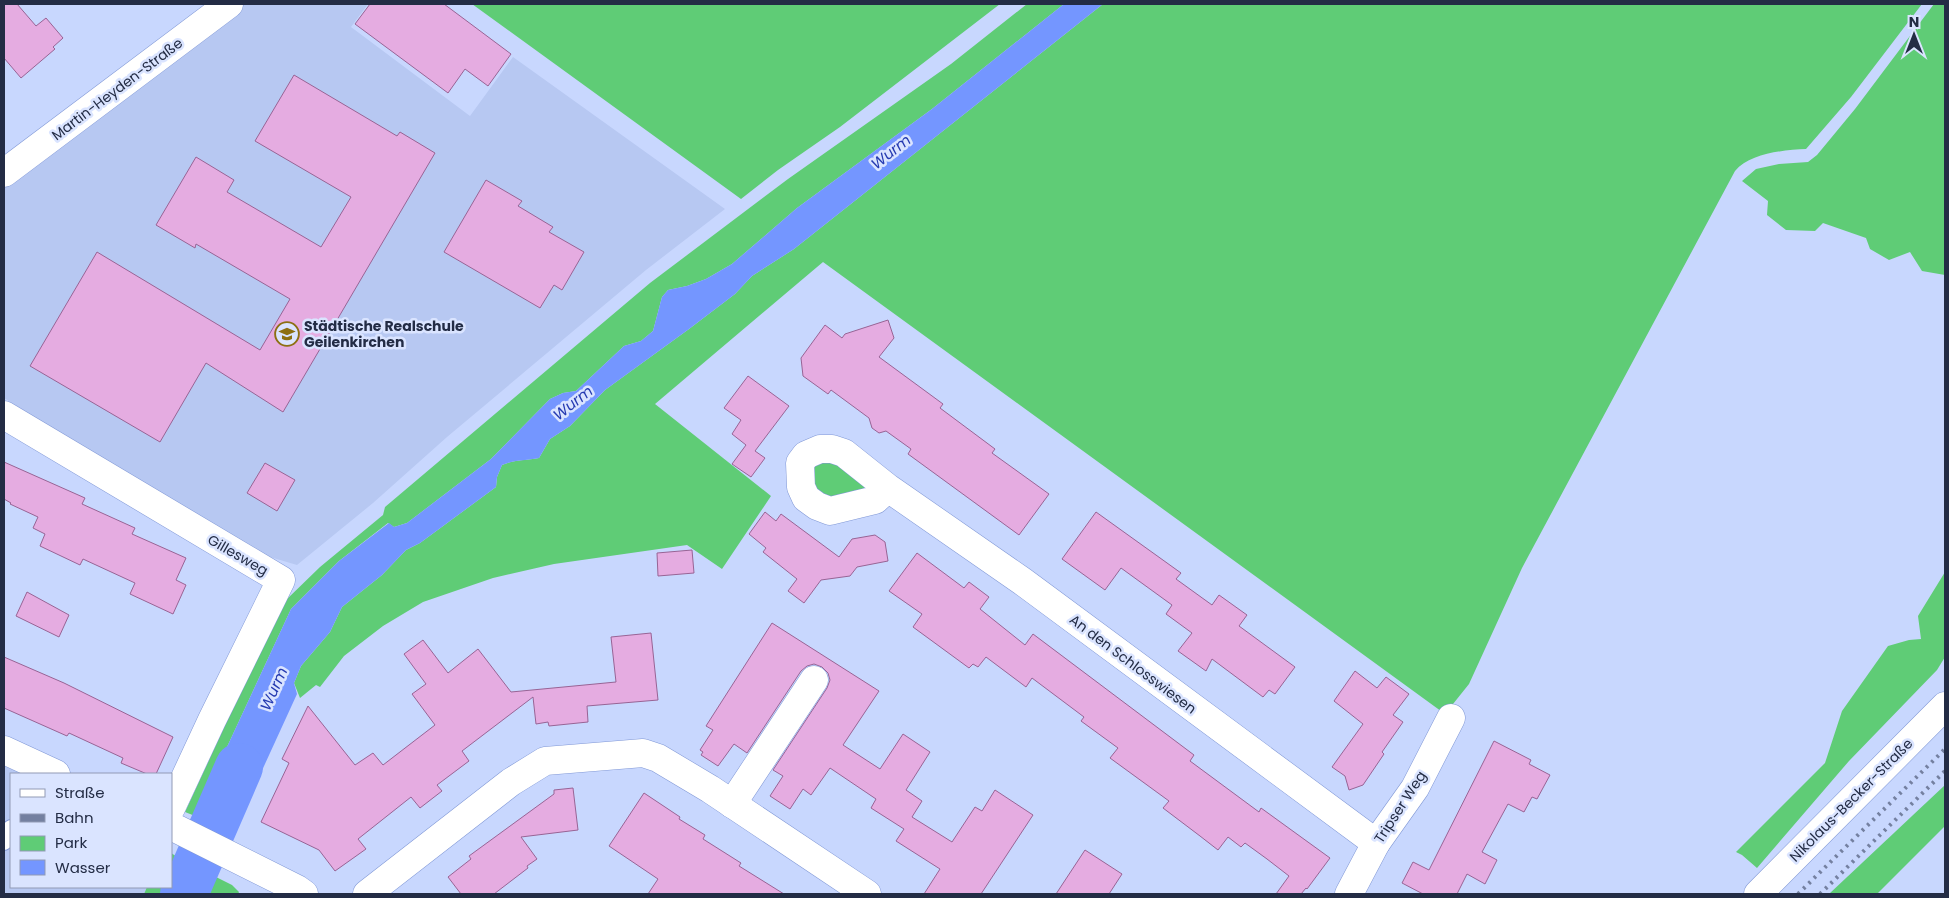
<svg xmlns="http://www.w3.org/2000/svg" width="1949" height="898" font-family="Poppins,sans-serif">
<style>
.built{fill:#b7c8f2}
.green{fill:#5fcc76}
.water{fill:#7496ff}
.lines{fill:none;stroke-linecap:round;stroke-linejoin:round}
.river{stroke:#7496ff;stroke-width:48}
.building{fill:#e5ace1;stroke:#986495}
.service-casing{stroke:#8198d6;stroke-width:18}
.minor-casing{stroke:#8198d6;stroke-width:29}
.secondary-casing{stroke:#8198d6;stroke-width:29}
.service{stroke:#fff;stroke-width:16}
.minor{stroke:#fff;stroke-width:28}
.secondary{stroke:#fff;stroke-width:28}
.rail{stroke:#7480a0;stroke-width:4;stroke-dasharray:2.5 5;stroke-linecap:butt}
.labels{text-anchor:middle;stroke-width:5;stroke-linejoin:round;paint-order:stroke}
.street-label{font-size:14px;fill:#232c45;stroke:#dae4ff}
.poi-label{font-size:14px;font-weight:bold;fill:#232c45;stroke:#dae4ff;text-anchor:start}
.water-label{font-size:15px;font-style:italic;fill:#253ab1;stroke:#dae4ff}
</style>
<rect width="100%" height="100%" fill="#c8d7fe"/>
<g class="built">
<path d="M245 4H368L351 27 470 116 513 57 725 209 646 270 447 437 373 503 297 565 253 552 4 398V188Z"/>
<path d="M4 763 26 774H11V887H147L144 894H4Z"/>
</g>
<g class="green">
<path d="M472 4H1000L840 127 778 170 741 199Z"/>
<path d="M1027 4H1064L932 109 797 208 732 264 706 279 687 286 668 290 662 297 653 331 641 341 624 346 576 391 563 393 550 399 491 459 407 523 394 527 388 523 339 561 291 609 195 816 185 812 267 634 285 601 320 567 383 515 385 507 650 283 788 179 951 64Z"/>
<path d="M1103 4H1922L1851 97 1806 149C1784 150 1750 153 1735 171L1522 568 1469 684 1445 714 823 262 655 404 771 496 722 569 687 545 554 564 493 578 423 602 383 626 344 656 320 687 316 685 300 698 294 683 301 666 330 632 342 607 382 575 406 550 420 543 496 487 497 477 502 465C516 459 525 461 539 458L550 439 570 426 605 390 689 329 735 294 752 276 794 249Z"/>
<path d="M1934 4H1945V275L1922 271 1910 252 1889 260 1870 249 1866 238 1823 223 1815 231 1786 230 1767 215 1768 201 1742 181 1756 169 1779 164 1808 162 1817 155 1855 109Z"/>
<path d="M832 461 841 466 865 487 862 490C841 495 832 503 815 487L812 469 818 464Z"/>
<path d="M1945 572V657L1937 670 1849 761 1757 868 1742 855 1736 852 1825 763 1842 711 1888 646 1909 640 1921 639 1918 616Z"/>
<path d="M1945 785V826L1877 894H1829Z"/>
<path d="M171 853 179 858 171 878Z"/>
<path d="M212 875 232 885 239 892 238 894H205Z"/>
<path d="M147 887H168L165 894H144Z"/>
</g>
<g class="water">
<path d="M1064 4H1103L794 249 752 276 735 294 689 329 605 390 570 426 550 439 539 458C525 461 517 459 502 465L497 477 496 487 420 543 406 550 382 575 342 607 330 632 301 666 294 683 297 694 232 836 195 816 291 609 339 561 389 523 394 527 407 523 491 459 550 399 563 393 576 391 624 346 641 341 653 331 662 297 668 290 687 286 706 279 732 264 797 208 932 109Z"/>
<path d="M179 858 212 875 205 894H165L168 887H171V878Z"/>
</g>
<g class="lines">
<path class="river" d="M184 894 239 767"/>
</g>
<g class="building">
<path d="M4 4H17L36 26 46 18 63 38 53 47 55 49 21 78 4 58Z"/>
<path d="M370 4H444L511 54 488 86 465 69 448 93 355 24Z"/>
<path d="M294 75 397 136 400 132 435 153 283 412 206 363 160 442 30 366 97 252 260 350 290 299 196 244 195 248 156 225 196 157 234 180 227 192 321 247 351 197 255 141Z"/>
<path d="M486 180 522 201 518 206 553 227 549 232 584 252 562 290 554 285 540 308 444 252Z"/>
<path d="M888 320 894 338 879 357 943 404 940 408 995 449 992 453 1049 494 1019 535 908 454 911 449 886 431 879 433 872 428 869 418 831 390 828 394 803 376 801 358 825 325 842 338 845 334Z"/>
<path d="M748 376 789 406 755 451 765 458 751 477 732 464 746 445 732 434 741 420 724 408Z"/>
<path d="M4 462 85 498 82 504 135 528 132 534 186 558 176 580 186 585 173 614 130 594 135 583 83 559 80 565 40 546 45 534 33 528 38 517 10 504 11 503 4 499Z"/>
<path d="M265 463 295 480 277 511 247 493Z"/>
<path d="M765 512 776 521 781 514 839 557 852 539 875 535 885 542 888 561 857 567 850 576 821 580 804 603 788 591 797 579 763 552 766 548 749 534Z"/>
<path d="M1096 512 1181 573 1176 579 1212 605 1219 595 1247 615 1239 626 1295 667 1275 694 1269 690 1263 697 1212 659 1206 671 1178 651 1192 633 1166 614 1172 605 1121 568 1105 590 1062 559Z"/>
<path d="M692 550 694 573 658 576 657 553Z"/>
<path d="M917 553 964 588 969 582 989 597 980 609 1025 645 1033 634 1194 755 1190 761 1259 812 1261 808 1330 858 1307 889 1306 888 1301 894H1276L1289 876 1267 859 1245 843 1241 847 1228 837 1218 850 1200 836 1163 808 1169 801 1110 758 1118 748 1081 721 1084 717 1032 678 1026 687 986 657 978 667 973 664 969 668 913 627 922 614 889 591Z"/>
<path d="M27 592 69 615 59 637 16 616Z"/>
<path d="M772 623 879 691 843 745 880 769 903 734 930 752 906 790 922 801 912 817 952 842 975 807 982 811 995 790 1033 815 981 894H924L940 869 896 841 904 829 871 808 876 799 830 768 811 795 803 789 790 809 770 796 783 776 773 770 827 688 830 680 828 673 822 667 814 664 807 666 801 671 747 753 734 744 718 766 701 755 703 752 700 750 713 730 706 726Z"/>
<path d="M651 633 658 700 587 706 588 722 549 726 548 722 536 724 533 697 462 751 469 761 437 785 442 791 420 808 411 797 358 839 366 849 335 871 319 850 261 822 289 763 282 759 308 706 355 765 373 753 383 765 435 725 412 694 426 684 404 654 423 640 448 673 478 649 511 692 616 682 611 637Z"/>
<path d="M4 657 64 683 173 737 156 774H147L121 763 123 758 69 733 67 736 4 708Z"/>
<path d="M1355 671 1377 688 1386 677 1409 694 1393 715 1403 722 1382 752 1384 754 1363 785 1349 790 1345 776 1332 767 1363 724 1334 701Z"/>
<path d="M1494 741 1531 760 1529 764 1550 775 1537 799 1532 797 1524 812 1508 804 1482 852 1497 860 1485 884 1467 874 1457 894H1423L1402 883 1413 862 1429 870Z"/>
<path d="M573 788 578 830 521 837 537 859 527 866 528 868 494 894H461L448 877 471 859 469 856 554 794V790Z"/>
<path d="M644 793 680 817 679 819 705 835 703 839 741 863 739 866 784 894H648L658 879 609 846Z"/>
<path d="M1085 850 1122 874 1109 894H1056Z"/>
</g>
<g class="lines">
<g class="service-casing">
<path id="service" d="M4 842 11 828"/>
</g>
<g class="minor-casing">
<g id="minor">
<path d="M4 173 229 4"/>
<path d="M4 415 281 580 212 720 171 808"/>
<path d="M888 488 875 500 830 511 817 506 806 498 801 487 800 463 806 455 820 449H832L844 453 888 488 1022 581 1376 843"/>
<path d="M4 750 56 774"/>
<path d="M732 804 814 680"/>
<path d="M171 826 297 889 304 894"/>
<path d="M367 894 511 782 545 761 643 753 658 758 710 789 867 894"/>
<path d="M1349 894 1376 843 1415 788 1451 718"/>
</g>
</g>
<g class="secondary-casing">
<path id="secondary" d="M1758 894 1945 706"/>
</g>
<use href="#service" class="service"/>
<use href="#minor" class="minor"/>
<use href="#secondary" class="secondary"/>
<g class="rail">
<path d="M1798 894 1945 749"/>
<path d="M1820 894 1945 771"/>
</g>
</g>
<defs>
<g id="school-ring" transform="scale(1.25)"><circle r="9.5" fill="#dae4ff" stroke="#8d6f12" stroke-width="1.5"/><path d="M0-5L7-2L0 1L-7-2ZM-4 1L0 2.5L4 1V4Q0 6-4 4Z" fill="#8d6f12"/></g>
</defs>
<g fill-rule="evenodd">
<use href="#school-ring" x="287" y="334"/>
</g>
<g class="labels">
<g class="street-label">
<text transform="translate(117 89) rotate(-37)" y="5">Martin-Heyden-Straße</text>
<text transform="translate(238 555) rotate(30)" y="5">Gillesweg</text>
<text transform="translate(1133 664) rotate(37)" y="5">An den Schlosswiesen</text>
<text transform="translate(1851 800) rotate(-45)" y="5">Nikolaus-Becker-Straße</text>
<text transform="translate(1400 807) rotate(-57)" y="5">Tripser Weg</text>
</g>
<g class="poi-label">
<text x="304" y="331">Städtische Realschule<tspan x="304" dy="16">Geilenkirchen</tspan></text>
</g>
<g class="water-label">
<text transform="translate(891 152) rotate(-38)" y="5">Wurm</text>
<text transform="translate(573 403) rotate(-38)" y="5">Wurm</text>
<text transform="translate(274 689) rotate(-66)" y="5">Wurm</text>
</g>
</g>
<rect width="1949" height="898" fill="none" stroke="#232c45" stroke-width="10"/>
<rect x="10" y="773" width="162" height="115" fill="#dae4ff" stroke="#919ab5"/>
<rect x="20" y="789" width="25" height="8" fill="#ffffff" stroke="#919ab5"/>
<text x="55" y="798" font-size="15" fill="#232c45">Straße</text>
<rect x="20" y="814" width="25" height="8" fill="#7480a0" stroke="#919ab5"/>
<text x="55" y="823" font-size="15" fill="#232c45">Bahn</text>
<rect x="20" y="836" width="25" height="15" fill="#5fcc76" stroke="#919ab5"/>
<text x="55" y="848" font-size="15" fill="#232c45">Park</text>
<rect x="20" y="860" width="25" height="15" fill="#7496ff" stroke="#919ab5"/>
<text x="55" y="873" font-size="15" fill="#232c45">Wasser</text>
<g transform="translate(1914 35)" stroke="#dae4ff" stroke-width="4" paint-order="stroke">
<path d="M0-4L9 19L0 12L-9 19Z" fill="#232c45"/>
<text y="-8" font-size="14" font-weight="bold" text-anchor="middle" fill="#232c45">N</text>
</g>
</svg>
